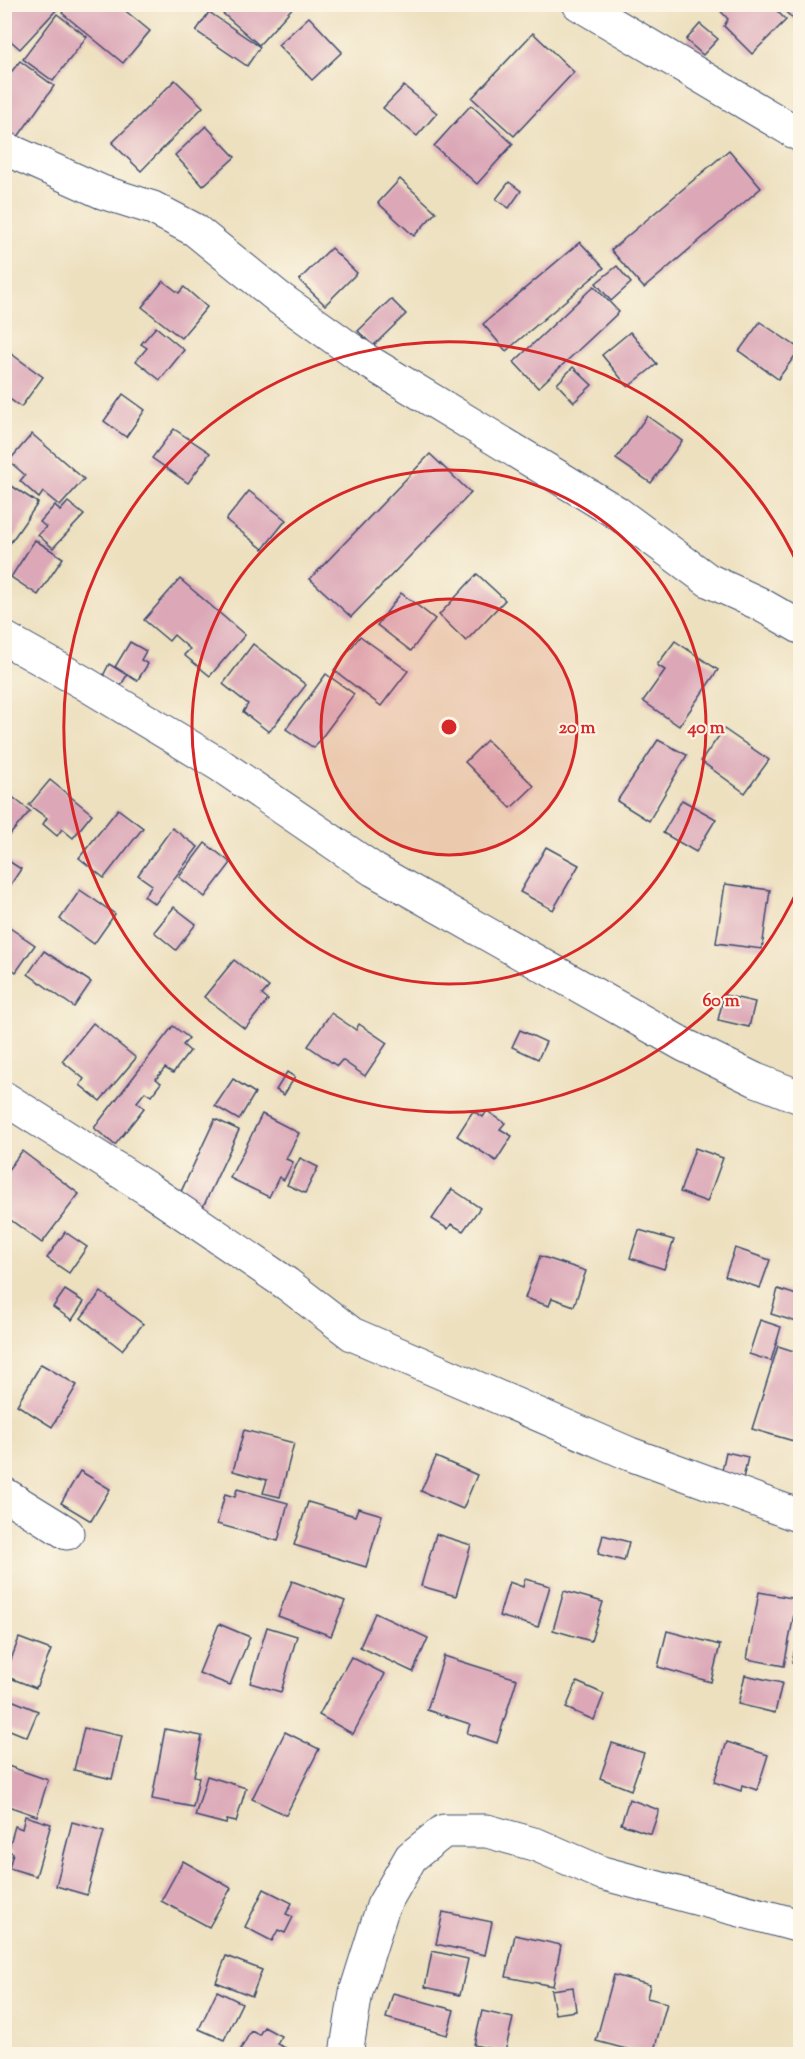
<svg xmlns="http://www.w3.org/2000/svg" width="805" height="2059" font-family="'Sorts Mill Goudy',serif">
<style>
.building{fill:#dca8b8}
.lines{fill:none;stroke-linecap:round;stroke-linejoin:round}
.minor-casing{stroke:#3a4a6d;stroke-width:35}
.minor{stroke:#fff;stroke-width:33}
.ring{fill:none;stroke:#d62828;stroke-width:3}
.centre{fill:#d62828;stroke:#fcf5e5;stroke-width:3}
.ring-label{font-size:18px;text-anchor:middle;font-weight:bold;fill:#d62828;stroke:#fcf5e5;stroke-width:4.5;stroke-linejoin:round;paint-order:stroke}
</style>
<rect width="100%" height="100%" fill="#fcf5e5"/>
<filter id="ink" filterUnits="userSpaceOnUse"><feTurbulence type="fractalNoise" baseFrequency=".0167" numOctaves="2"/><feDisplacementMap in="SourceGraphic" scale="12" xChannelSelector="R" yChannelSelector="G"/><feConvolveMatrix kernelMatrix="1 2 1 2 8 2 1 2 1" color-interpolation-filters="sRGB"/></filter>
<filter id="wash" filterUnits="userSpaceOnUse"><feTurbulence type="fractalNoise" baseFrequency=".008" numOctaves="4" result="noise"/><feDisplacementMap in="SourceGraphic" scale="24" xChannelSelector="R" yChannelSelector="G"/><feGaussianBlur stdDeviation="1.35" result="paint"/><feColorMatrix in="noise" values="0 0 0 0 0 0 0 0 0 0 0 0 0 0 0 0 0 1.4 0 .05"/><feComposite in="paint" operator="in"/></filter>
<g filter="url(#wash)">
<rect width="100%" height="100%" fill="#ede0bf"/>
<g id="blocks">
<g class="building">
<path d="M4 4H59L60 6 20 49 4 35Z"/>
<path d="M69 4H117L150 31 123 63 62 13Z"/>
<path d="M212 4H296L259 45Z"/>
<path d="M714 4H770L786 20 752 54 724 26 728 19Z"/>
<path d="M777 4H800V25Z"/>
<path d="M209 12 260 47 247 66 196 31Z"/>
<path d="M57 14 87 37 53 81 23 59Z"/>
<path d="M309 17 342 52 312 80 278 45Z"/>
<path d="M700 24 718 39 703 55 686 40Z"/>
<path d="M533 33 574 72 514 136 472 98Z"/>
<path d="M20 61 54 86 15 141 4 133V81Z"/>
<path d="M175 80 203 107 141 171 112 143Z"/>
<path d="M404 86 437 113 417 136 383 108Z"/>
<path d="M471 105 513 144 477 184 434 146Z"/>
<path d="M206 126 235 157 203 186 175 155Z"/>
<path d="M729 150 761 188 644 288 611 250Z"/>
<path d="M400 179 436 212 414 236 378 203Z"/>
<path d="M509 182 521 191 509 208 496 199Z"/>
<path d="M580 242 604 268 506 351 483 324Z"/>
<path d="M331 248 357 273 325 305 299 280Z"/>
<path d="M617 266 631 283 611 301 596 283Z"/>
<path d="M163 281 179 293 184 287 207 307 181 338 142 307Z"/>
<path d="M594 286 619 312 538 388 514 362Z"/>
<path d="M391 299 406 314 373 346 358 331Z"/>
<path d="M760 322 800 349 778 379 739 351Z"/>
<path d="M156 327 184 350 160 380 136 361 147 348 141 344Z"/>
<path d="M630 332 657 364 628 387 602 355Z"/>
<path d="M6 350 43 377 21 407 4 395V352Z"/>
<path d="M573 367 592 385 574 402 557 384Z"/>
<path d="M123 394 145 410 126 437 104 421Z"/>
<path d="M647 416 682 441 651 483 616 459Z"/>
<path d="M174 429 210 453 188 483 152 458Z"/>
<path d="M32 434 84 479 60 506 43 492 39 498 20 481 25 475 9 461Z"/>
<path d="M430 454 471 493 351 617 310 579Z"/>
<path d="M4 481 38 503 4 552Z"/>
<path d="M249 491 286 520 263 549 226 520Z"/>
<path d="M68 502 84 515 53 548 38 535 46 527 40 522 55 505 60 511Z"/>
<path d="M35 540 63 558 38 595 11 577Z"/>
<path d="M477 574 505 600 466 641 439 615Z"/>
<path d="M180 579 245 635 210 676 184 655 190 649 174 635 169 641 144 620Z"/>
<path d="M401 593 435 619 411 651 377 625Z"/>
<path d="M360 636 408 671 381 706 334 670Z"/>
<path d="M675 641 718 670 679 726 643 701 665 670 657 665Z"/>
<path d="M130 642 146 651 141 660 148 664 137 681 115 667Z"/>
<path d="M253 644 306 685 269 732 243 712 248 704 223 684Z"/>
<path d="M109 664 127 675 120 687 103 676Z"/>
<path d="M326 674 354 694 314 748 286 729Z"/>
<path d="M724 729 769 760 745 793 701 761Z"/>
<path d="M487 740 534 786 511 808 465 762Z"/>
<path d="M658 740 687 755 649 821 617 801Z"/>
<path d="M50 780 92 814 73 838 62 829 57 836 43 824 47 818 29 805Z"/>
<path d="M10 795 30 811 8 837 4 834V801Z"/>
<path d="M682 800 716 819 696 852 663 833Z"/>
<path d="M118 809 143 828 104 878 79 858Z"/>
<path d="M172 828 198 847 155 904 144 896 152 885 138 875Z"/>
<path d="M205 843 231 863 205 897 179 877Z"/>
<path d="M546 847 579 865 553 910 520 892Z"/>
<path d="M4 858 21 869 4 895Z"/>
<path d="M725 884 770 890 762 949 716 943Z"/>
<path d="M80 890 115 914 94 944 60 919Z"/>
<path d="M174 907 196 924 176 950 154 932Z"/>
<path d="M4 924 35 945 16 972 4 963Z"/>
<path d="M44 951 91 982 74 1007 28 974Z"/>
<path d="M234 960 269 987 262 995 268 1000 245 1029 204 997Z"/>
<path d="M724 995 755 1002 749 1027 718 1020Z"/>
<path d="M331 1013 356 1030 359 1024 387 1043 365 1076 342 1060 337 1066 308 1046Z"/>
<path d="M93 1023 136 1058 100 1101 80 1085 84 1079 62 1061Z"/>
<path d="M173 1026 189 1038 183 1045 190 1051 173 1073 165 1068 156 1079 161 1083 151 1096 145 1092 137 1102 144 1108 115 1145 94 1128Z"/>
<path d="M520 1030 546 1042 538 1059 512 1047Z"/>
<path d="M287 1072 295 1077 284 1095 276 1090Z"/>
<path d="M233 1079 255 1093 239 1120 215 1106Z"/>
<path d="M473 1111 483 1117 487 1111 505 1123 500 1129 512 1136 496 1161 457 1136Z"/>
<path d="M262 1114 299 1133 286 1159 293 1162 284 1180 279 1177 269 1197 230 1178Z"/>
<path d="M215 1119 239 1130 203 1207 179 1196Z"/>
<path d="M695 1148 723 1158 707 1202 680 1192Z"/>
<path d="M22 1151 79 1194 42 1243 4 1215V1175Z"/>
<path d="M300 1158 318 1167 305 1193 287 1185Z"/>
<path d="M452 1189 480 1208 463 1231 451 1224 448 1229 432 1219Z"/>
<path d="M639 1230 674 1240 664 1269 630 1258Z"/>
<path d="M65 1232 87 1247 69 1273 47 1258Z"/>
<path d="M735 1248 770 1260 760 1288 725 1276Z"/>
<path d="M540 1256 586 1271 574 1306 552 1298 549 1306 525 1298Z"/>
<path d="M778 1289 800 1296V1323L771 1314Z"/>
<path d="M65 1290 84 1302 72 1320 53 1307Z"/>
<path d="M101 1292 143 1324 122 1350 81 1318Z"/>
<path d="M760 1320 781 1327 771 1361 749 1354Z"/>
<path d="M778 1346 800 1353V1431L797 1442 752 1429Z"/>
<path d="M41 1364 77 1385 52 1427 17 1405Z"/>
<path d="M244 1430 294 1443 280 1497 263 1493 267 1480 233 1471Z"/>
<path d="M726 1452 748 1457 743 1479 721 1475Z"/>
<path d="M436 1457 477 1475 463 1509 421 1491Z"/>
<path d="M80 1471 110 1489 91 1521 61 1503Z"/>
<path d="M237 1489 288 1503 278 1541 217 1524 225 1494 235 1497Z"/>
<path d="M308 1502 355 1516 358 1508 382 1515 366 1567 294 1545Z"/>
<path d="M436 1534 471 1545 456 1596 421 1586Z"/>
<path d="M603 1535 629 1542 624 1561 598 1554Z"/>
<path d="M525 1579 550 1586 538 1627 499 1616 509 1582 523 1587Z"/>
<path d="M292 1581 345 1601 331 1636 278 1616Z"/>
<path d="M564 1591 603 1602 591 1641 553 1630Z"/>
<path d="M759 1592 797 1599 784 1666 747 1659Z"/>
<path d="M375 1613 428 1638 413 1672 360 1647Z"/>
<path d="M219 1624 250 1637 230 1685 199 1673Z"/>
<path d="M267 1627 297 1636 281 1692 250 1683Z"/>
<path d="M667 1631 720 1645 711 1682 658 1667Z"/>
<path d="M798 1633 800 1634V1665L792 1663Z"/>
<path d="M19 1638 51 1650 36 1688 5 1676Z"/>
<path d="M444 1656 517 1679 497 1743 467 1733 470 1724 427 1710Z"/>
<path d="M351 1657 385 1674 353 1734 319 1715Z"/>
<path d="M745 1675 782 1683 775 1713 738 1704Z"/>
<path d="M577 1682 604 1694 594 1720 566 1708Z"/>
<path d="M9 1699 38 1711 27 1737 5 1728V1709Z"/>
<path d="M84 1728 122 1736 112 1779 74 1770Z"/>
<path d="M165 1729 202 1736 194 1776 199 1777 193 1807 152 1799Z"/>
<path d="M285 1732 319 1749 286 1815 252 1799Z"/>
<path d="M727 1742 768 1755 757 1790 742 1785 741 1791 714 1782Z"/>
<path d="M612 1743 644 1753 631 1790 600 1778Z"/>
<path d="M5 1765 48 1780 37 1816 5 1805Z"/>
<path d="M207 1776 246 1788 236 1822 227 1820 226 1824 195 1816Z"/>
<path d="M629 1799 659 1810 651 1834 621 1824Z"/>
<path d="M25 1816 51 1824 36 1876 9 1868 13 1853 8 1851 15 1826 22 1829Z"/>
<path d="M72 1822 104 1831 87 1895 56 1886Z"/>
<path d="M183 1861 231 1888 209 1927 161 1901Z"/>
<path d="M264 1889 292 1903 286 1914 293 1917 285 1933 278 1930 272 1941 245 1927Z"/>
<path d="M443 1912 492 1922 485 1955 436 1944Z"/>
<path d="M515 1935 561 1945 553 1986 506 1977Z"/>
<path d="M432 1951 468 1959 460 1995 425 1987Z"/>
<path d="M226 1956 262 1970 252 1996 216 1982Z"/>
<path d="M614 1975 650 1985 647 1998 667 2003 653 2054H645L596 2041Z"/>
<path d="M573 1987 576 2011 555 2014 551 1990Z"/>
<path d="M217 1991 242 2003 224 2040 199 2029Z"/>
<path d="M393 1993 454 2010 447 2035 386 2018Z"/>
<path d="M482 2011 513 2018 505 2052 474 2045Z"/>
<path d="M264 2027 281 2036 277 2044 290 2050 288 2054H238L251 2031 259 2035Z"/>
</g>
</g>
</g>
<g filter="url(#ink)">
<use href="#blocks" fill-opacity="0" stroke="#3a4a6d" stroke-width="1.5"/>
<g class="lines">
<g class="minor-casing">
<g id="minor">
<path d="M579 4 800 135"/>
<path d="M4 148 102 192 153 208 195 230 279 298 364 359 616 512 708 580 758 603 800 627"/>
<path d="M4 638 84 683 220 765 374 870 684 1045 756 1080 800 1097"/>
<path d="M4 1098 148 1189 287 1284 352 1334 630 1454 800 1516"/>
<path d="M4 1494 67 1533"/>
<path d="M346 2054 356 1992 383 1906 411 1857 444 1831H487L537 1845 602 1873 800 1926"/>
</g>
</g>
<use href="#minor" class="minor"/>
</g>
</g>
<circle cx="449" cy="727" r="128" fill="#d62828" fill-opacity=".12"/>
<g class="ring">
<circle cx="449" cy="727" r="128"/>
<circle cx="449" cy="727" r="257"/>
<path d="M799 887A385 385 0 1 1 799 567"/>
</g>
<circle cx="449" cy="727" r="9" class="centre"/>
<g class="ring-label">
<text x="577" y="733">20 m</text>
<text x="706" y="733">40 m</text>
<text x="721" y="1006">60 m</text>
</g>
<rect width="805" height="2059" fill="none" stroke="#fcf5e5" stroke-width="24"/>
</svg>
